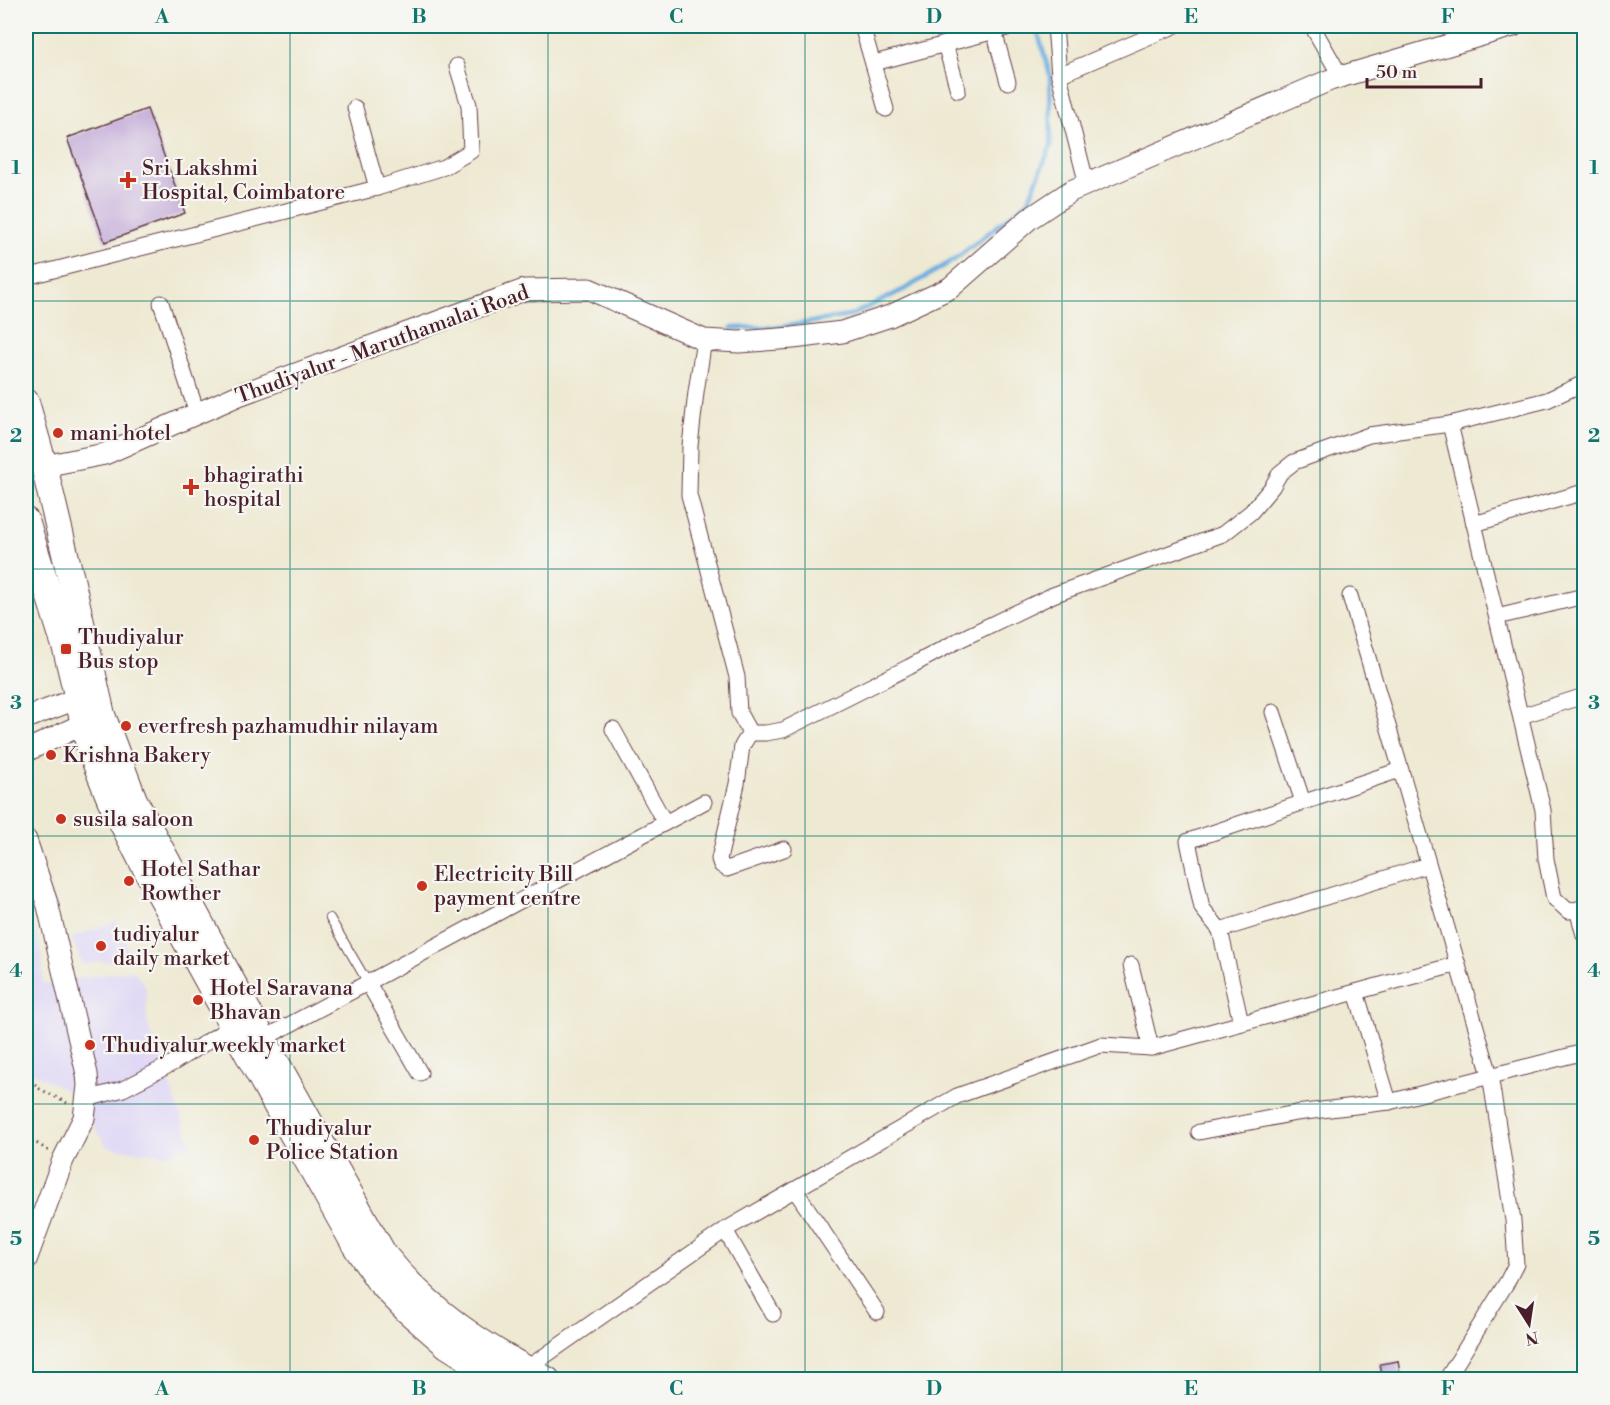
<svg xmlns="http://www.w3.org/2000/svg" width="1610" height="1405" font-family="'Libre Bodoni',serif">
<style>
.built{fill:#ded5f6}
.lines{fill:none;stroke-linecap:round;stroke-linejoin:round}
.stream{stroke:#6aaddf;stroke-width:4.5}
.building{fill:#c0a6d7}
.service-casing{stroke:#633d44;stroke-width:10}
.minor-casing{stroke:#633d44;stroke-width:17}
.secondary-casing{stroke:#633d44;stroke-width:23}
.trunk-casing{stroke:#633d44;stroke-width:28}
.path{stroke:#633d44;stroke-width:3;stroke-dasharray:1.5 4.5;stroke-linecap:butt}
.service{stroke:#fff;stroke-width:8}
.minor{stroke:#fff;stroke-width:15}
.secondary{stroke:#fff;stroke-width:21}
.trunk{stroke:#fff;stroke-width:26}
.grid{fill:none;stroke:#0f766e;stroke-width:1.5;stroke-opacity:0.55}
.poi-dot{fill:#c8321e;stroke:#f6f6f2;stroke-width:2}
.labels{text-anchor:middle;stroke-width:4.5;stroke-linejoin:round;paint-order:stroke}
.poi-label{font-size:21px;fill:#4a1f2b;stroke:#f6f6f2;text-anchor:start}
.street-label{font-size:21px;fill:#4a1f2b;stroke:#f6f6f2}
.neatline{fill:none;stroke:#0f766e;stroke-width:2}
.grid-label{font-size:20px;text-anchor:middle;font-weight:bold;fill:#0f766e}
</style>
<rect width="100%" height="100%" fill="#f6f6f2"/>
<filter id="ink" filterUnits="userSpaceOnUse"><feTurbulence type="fractalNoise" baseFrequency=".0167" numOctaves="2"/><feDisplacementMap in="SourceGraphic" scale="12" xChannelSelector="R" yChannelSelector="G"/><feConvolveMatrix kernelMatrix="1 2 1 2 8 2 1 2 1" color-interpolation-filters="sRGB"/></filter>
<filter id="wash" filterUnits="userSpaceOnUse"><feTurbulence type="fractalNoise" baseFrequency=".008" numOctaves="4" result="noise"/><feDisplacementMap in="SourceGraphic" scale="24" xChannelSelector="R" yChannelSelector="G"/><feGaussianBlur stdDeviation="1.35" result="paint"/><feColorMatrix in="noise" values="0 0 0 0 0 0 0 0 0 0 0 0 0 0 0 0 0 1.4 0 .05"/><feComposite in="paint" operator="in"/></filter>
<g filter="url(#wash)">
<rect width="100%" height="100%" fill="#eee9d2"/>
<g class="built">
<path d="M26 905 36 931 42 956 43 984 133 970 146 987 147 1022 192 1146 162 1155 107 1147 75 1095 26 1069Z"/>
<path d="M117 921 131 954 126 961 98 962 83 965 71 938Z"/>
</g>
<g class="lines">
<path class="stream" d="M731 328 781 327 849 316 905 289 954 260 1028 202 1051 145 1050 75 1036 26"/>
</g>
<g id="blocks">
<g class="building">
<path d="M147 109 185 213 105 242 67 138Z"/>
<path d="M1398 1361 1401 1380H1383L1380 1364Z"/>
</g>
</g>
</g>
<g filter="url(#ink)">
<use href="#blocks" fill-opacity="0" stroke="#633d44" stroke-width="1.5"/>
<g class="lines">
<g class="service-casing">
<path id="service" d="M330 918 368 983"/>
</g>
<g class="minor-casing">
<g id="minor">
<path d="M862 26 886 109"/>
<path d="M1055 26 1059 75 1087 185"/>
<path d="M1312 26 1341 77"/>
<path d="M994 31 1008 82"/>
<path d="M945 44 958 90"/>
<path d="M874 63 1014 26"/>
<path d="M1059 75 1174 26"/>
<path d="M355 108 377 188"/>
<path d="M26 277 377 188 444 167 471 151 469 105 457 66"/>
<path d="M161 303 197 413"/>
<path d="M704 340 696 392 690 446 689 495 737 677 739 713 750 733H766L783 730 909 667 959 640 1053 595 1223 534 1251 512 1272 487 1280 473 1294 462 1369 435 1450 424 1547 400 1584 383"/>
<path d="M1450 424 1543 810 1546 859 1554 898 1568 911 1584 909"/>
<path d="M1474 524 1584 492"/>
<path d="M1350 596 1490 1075 1513 1220 1516 1264 1507 1282 1446 1380"/>
<path d="M1497 617 1584 596"/>
<path d="M1273 712 1303 802"/>
<path d="M1521 716 1584 696"/>
<path d="M613 729 665 823"/>
<path d="M750 733 742 746 737 784 719 859 721 865 727 869 784 849"/>
<path d="M1577 909 1584 935"/>
<path d="M1220 930 1202 908 1188 841 1400 770"/>
<path d="M1131 965 1151 1048 1458 964"/>
<path d="M368 983 420 1073"/>
<path d="M1356 992 1389 1102"/>
<path d="M1241 1023 1220 930 1428 865"/>
<path d="M263 1039 704 802"/>
<path d="M87 1099 123 1089 173 1063 232 1026"/>
<path d="M1199 1132 1296 1113 1389 1102 1584 1052"/>
<path d="M795 1190 877 1312"/>
<path d="M725 1230 773 1314"/>
<path d="M526 1369 725 1230 957 1096 1101 1045 1151 1048"/>
</g>
</g>
<g class="secondary-casing">
<g id="secondary">
<path d="M44 466 105 454 239 395 524 290 589 289 704 340 739 342 793 338 842 332 890 316 950 288 1029 219 1071 191 1330 80 1513 26"/>
<path d="M26 718 92 693"/>
<path d="M26 751 96 718"/>
<path d="M26 840 48 906 87 1074 88 1086 84 1118 63 1160 26 1260"/>
</g>
</g>
<g class="trunk-casing">
<g id="trunk">
<path d="M26 402 44 466 72 583 102 715 134 800 263 1039 384 1255C430 1312 483 1347 547 1380"/>
<path d="M26 521 66 649 90 749 110 799 144 865 275 1103 355 1245 379 1281 408 1311 447 1345 502 1380"/>
</g>
</g>
<g class="path">
<path d="M26 1076 40 1089 69 1104"/>
<path d="M26 1144 33 1141 49 1151"/>
</g>
<use href="#service" class="service"/>
<use href="#minor" class="minor"/>
<use href="#secondary" class="secondary"/>
<use href="#trunk" class="trunk"/>
</g>
</g>
<path class="grid" d="M290 26V1380M548 26V1380M805 26V1380M1062 26V1380M1320 26V1380M26 301H1584M26 569H1584M26 836H1584M26 1104H1584"/>
<g class="poi-dot">
<path d="M125 171h6v6h6v6h-6v6h-6v-6h-6v-6h6z"/>
<circle cx="58" cy="433" r="6"/>
<path d="M188 478h6v6h6v6h-6v6h-6v-6h-6v-6h6z"/>
<rect x="60" y="643" width="12" height="12" rx="3"/>
<circle cx="126" cy="726" r="6"/>
<circle cx="51" cy="755" r="6"/>
<circle cx="61" cy="819" r="6"/>
<circle cx="129" cy="881" r="6"/>
<circle cx="422" cy="886" r="6"/>
<circle cx="101" cy="946" r="6"/>
<circle cx="198" cy="1000" r="6"/>
<circle cx="90" cy="1045" r="6"/>
<circle cx="254" cy="1140" r="6"/>
</g>
<g class="labels">
<g class="poi-label">
<text x="142" y="175">Sri Lakshmi<tspan x="142" dy="24">Hospital, Coimbatore</tspan></text>
<text x="70" y="440">mani hotel</text>
<text x="204" y="482">bhagirathi<tspan x="204" dy="24">hospital</tspan></text>
<text x="78" y="644">Thudiyalur<tspan x="78" dy="24">Bus stop</tspan></text>
<text x="138" y="733">everfresh pazhamudhir nilayam</text>
<text x="63" y="762">Krishna Bakery</text>
<text x="73" y="826">susila saloon</text>
<text x="141" y="876">Hotel Sathar<tspan x="141" dy="24">Rowther</tspan></text>
<text x="434" y="881">Electricity Bill<tspan x="434" dy="24">payment centre</tspan></text>
<text x="113" y="941">tudiyalur<tspan x="113" dy="24">daily market</tspan></text>
<text x="210" y="995">Hotel Saravana<tspan x="210" dy="24">Bhavan</tspan></text>
<text x="102" y="1052">Thudiyalur weekly market</text>
<text x="266" y="1135">Thudiyalur<tspan x="266" dy="24">Police Station</tspan></text>
</g>
<g class="street-label">
<text transform="translate(382 344) rotate(-20)" y="7">Thudiyalur - Maruthamalai Road</text>
</g>
</g>
<rect width="1610" height="1405" fill="none" stroke="#f6f6f2" stroke-width="66"/>
<g transform="translate(1529 1324) rotate(168)" stroke="#f6f6f2" stroke-width="4.5" paint-order="stroke">
<path d="M0-4.5L10 22L0 15L-10 22Z" fill="#4a1f2b"/>
<text y="-9" font-size="16" font-weight="bold" text-anchor="middle" fill="#4a1f2b">N</text>
</g>
<path d="M1367 78v9h114v-9" fill="none" stroke="#4a1f2b" stroke-width="3"/>
<text x="1376" y="78" font-size="18" fill="#4a1f2b" stroke="#f6f6f2" stroke-width="4.5" paint-order="stroke">50 m</text>
<rect x="33" y="33" width="1544" height="1339" class="neatline"/>
<g class="grid-label">
<text x="162" y="23">A</text>
<text x="419" y="23">B</text>
<text x="676" y="23">C</text>
<text x="934" y="23">D</text>
<text x="1191" y="23">E</text>
<text x="1448" y="23">F</text>
<text x="16" y="174">1</text>
<text x="1594" y="174">1</text>
<text x="16" y="442">2</text>
<text x="1594" y="442">2</text>
<text x="16" y="709">3</text>
<text x="1594" y="709">3</text>
<text x="16" y="977">4</text>
<text x="1594" y="977">4</text>
<text x="16" y="1245">5</text>
<text x="1594" y="1245">5</text>
<text x="162" y="1395">A</text>
<text x="419" y="1395">B</text>
<text x="676" y="1395">C</text>
<text x="934" y="1395">D</text>
<text x="1191" y="1395">E</text>
<text x="1448" y="1395">F</text>
</g>
</svg>
